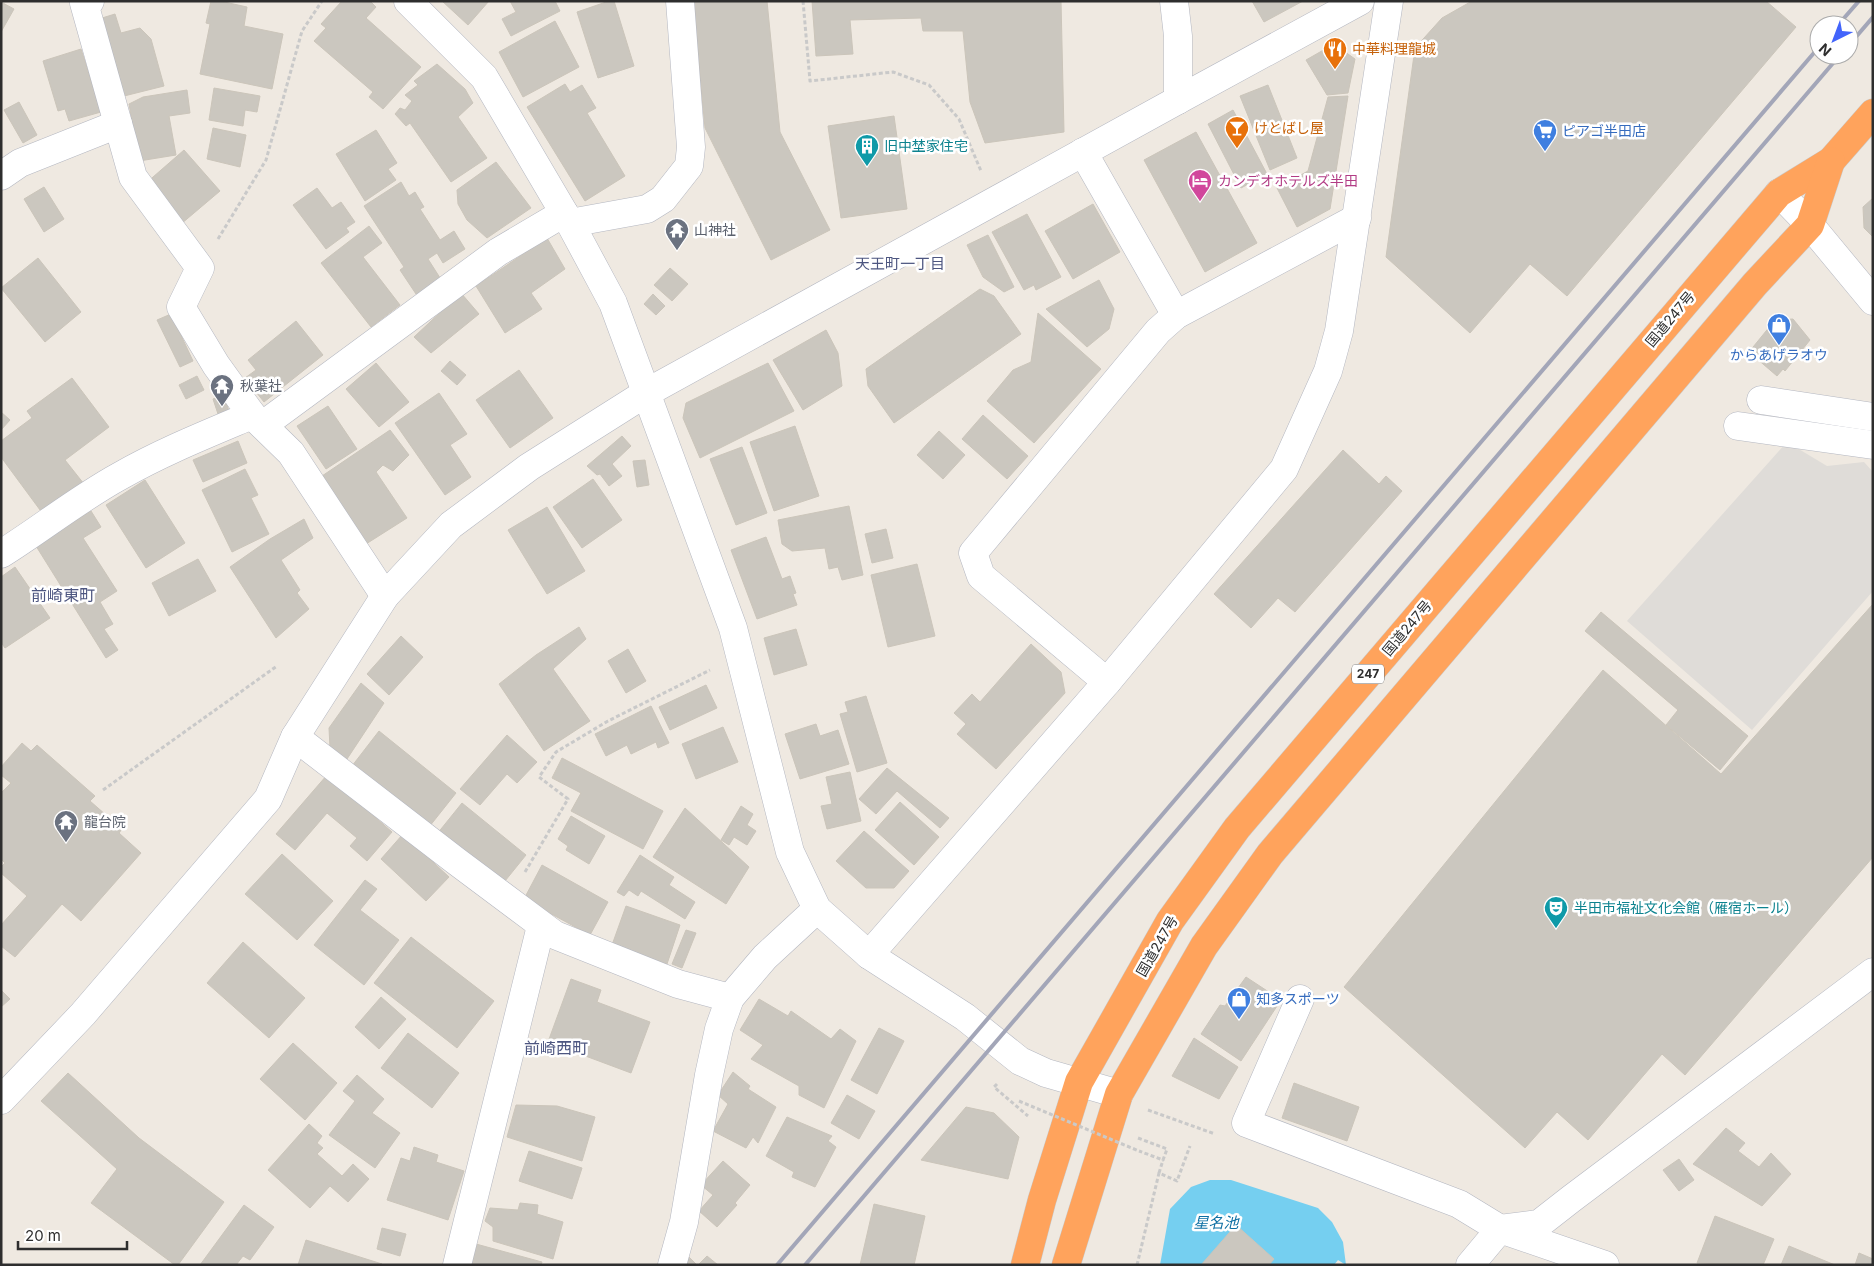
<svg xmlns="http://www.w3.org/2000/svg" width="1874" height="1266" font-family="Inter,'Noto Sans JP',sans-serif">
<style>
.plaza{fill:#dfdcd8}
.water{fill:#75cff0}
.building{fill:#cbc7bf;stroke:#cbc5ba}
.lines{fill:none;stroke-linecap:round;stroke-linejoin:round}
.minor-casing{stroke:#b4b7c1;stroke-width:29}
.highway-casing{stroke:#c9c9c9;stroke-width:29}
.path{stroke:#c9c9c9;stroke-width:3;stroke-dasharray:4 2.5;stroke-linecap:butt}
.minor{stroke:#fff;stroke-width:28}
.highway{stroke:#ffa35c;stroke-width:28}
.rail{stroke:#a3a6b8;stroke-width:4}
.path-bridge{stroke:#c9c9c9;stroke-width:3;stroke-dasharray:4 2.5;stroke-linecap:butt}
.labels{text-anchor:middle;stroke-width:5;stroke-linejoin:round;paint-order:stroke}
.shield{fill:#fff;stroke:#6d6d6d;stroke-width:1}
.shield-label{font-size:12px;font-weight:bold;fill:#2e2e2e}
.food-label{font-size:14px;fill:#c56008;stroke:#fff;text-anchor:start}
.shop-label{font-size:14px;fill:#366cbe;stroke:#fff;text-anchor:start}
.culture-label{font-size:14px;fill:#0d838f;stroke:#fff;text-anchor:start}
.hotel-label{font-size:14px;fill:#b23c85;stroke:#fff;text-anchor:start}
.worship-label{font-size:14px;fill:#5b616d;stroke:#fff;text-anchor:start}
.street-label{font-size:14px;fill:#2e2e2e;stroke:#fff}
.neighbourhood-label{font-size:15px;fill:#4d5680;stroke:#fff}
.water-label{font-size:15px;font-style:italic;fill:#0d6fa3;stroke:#fff}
.quarter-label{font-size:16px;fill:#4d5680;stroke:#fff}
</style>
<rect width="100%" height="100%" fill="#efe9e1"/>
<path class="plaza" d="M1787 442 1827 466 1864 462 1873 472V591L1752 730 1627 621Z"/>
<path class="water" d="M1210 1180H1231L1318 1208 1332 1222 1343 1242 1346 1265 1338 1260 1334 1265H1160L1170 1209 1191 1187Z"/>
<g class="building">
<path d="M211 1H220L247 7 244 26 283 34 272 89 200 74 210 24 206 23Z"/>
<path d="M342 1H370L376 7 366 18 421 67 383 109 369 97 373 92 314 41 326 28 321 24Z"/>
<path d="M442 1H489L468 25Z"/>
<path d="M510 1H555L560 11 511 36 502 19 516 12Z"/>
<path d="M609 1H614L634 66 598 78 577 12Z"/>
<path d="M693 1H767L780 132 830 230 771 260 705 128Z"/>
<path d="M812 1H1061L1064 132 985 143 970 102 963 31H923L921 18 850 20 853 54 816 56Z"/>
<path d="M1252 1H1303L1264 22Z"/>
<path d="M1472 1H1766L1796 27 1567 296 1530 264 1470 333 1386 257 1415 48 1442 18Z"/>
<path d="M1 2 14 9 1 32Z"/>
<path d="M115 14 121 33 140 28 151 39 164 86 124 96 102 18Z"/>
<path d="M555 21 579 67 523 97 499 52Z"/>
<path d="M1334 44 1355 59 1348 93 1327 95 1306 60Z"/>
<path d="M81 49 101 112 69 121 65 109 58 111 43 61Z"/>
<path d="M437 64 465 89 473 103 458 117 487 158 451 182 410 123 406 126 395 114 400 108 405 110 412 101 405 95 418 85 414 81Z"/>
<path d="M565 84 570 92 582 85 596 108 587 113 625 176 585 201 527 107Z"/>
<path d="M1268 85 1297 158 1270 170 1240 96Z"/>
<path d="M214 88 260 96 257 112 245 110 243 126 209 120Z"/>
<path d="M187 90 190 113 169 116 176 155 139 161 129 104 143 97Z"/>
<path d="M1348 96 1330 209 1297 227 1277 188 1308 171 1328 97Z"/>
<path d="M19 102 37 135 23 143 4 110Z"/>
<path d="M1233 110 1267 174 1241 188 1208 124Z"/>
<path d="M894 116 907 209 841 218 828 126Z"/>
<path d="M213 128 246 135 240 167 207 159Z"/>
<path d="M376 130 397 163 388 169 396 180 365 201 336 154Z"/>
<path d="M1196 132 1257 243 1205 272 1144 160Z"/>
<path d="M184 150 220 191 181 224 145 184Z"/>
<path d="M496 162 531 208 487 238 467 220 458 204 457 190Z"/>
<path d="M401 182 409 196 415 192 424 207 420 209 440 240 454 231 465 249 443 263 437 253 428 259 442 281 418 297 400 270 404 267 364 206Z"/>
<path d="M44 187 64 219 44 232 24 199Z"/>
<path d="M317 188 332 208 341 202 355 222 346 228 349 232 326 249 293 205Z"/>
<path d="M1873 198V237L1864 228 1863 207Z"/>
<path d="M1093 204 1120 252 1073 279 1045 231Z"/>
<path d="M1027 214 1061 277 1036 290 1034 285 1024 290 992 232Z"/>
<path d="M369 226 382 243 363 257 400 305 371 327 321 263Z"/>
<path d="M988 235 1014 287 1004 292 983 277 967 245Z"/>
<path d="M547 238 565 269 531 293 542 309 505 333 476 286Z"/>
<path d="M38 258 81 312 45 342 1 288Z"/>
<path d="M670 268 688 284 672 301 654 285Z"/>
<path d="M1099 280 1114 309 1109 329 1087 347 1046 309Z"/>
<path d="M980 289 994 296 1021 334 894 423 868 386 866 369Z"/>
<path d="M461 293 479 314 431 353 414 337Z"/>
<path d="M653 294 665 306 656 315 644 304Z"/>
<path d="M1038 313 1101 369 1034 443 987 401 1013 370 1031 362Z"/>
<path d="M171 314 193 361 180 367 157 320Z"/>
<path d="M1793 319 1810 340 1785 371 1783 369 1777 376 1749 352 1775 320Z"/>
<path d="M296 321 323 355 264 402 245 378 256 370 248 360Z"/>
<path d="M826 330 838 353 842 386 803 410 773 360Z"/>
<path d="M450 361 466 375 457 385 441 371Z"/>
<path d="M376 363 409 402 379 427 346 389Z"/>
<path d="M768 363 794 411 700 458 683 418 686 403Z"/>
<path d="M519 370 553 418 510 448 476 400Z"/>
<path d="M197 376 204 390 186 399 179 385Z"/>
<path d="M72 378 109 427 65 460 84 484 43 514 1 457V441L32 418 27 411Z"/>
<path d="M439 393 467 434 450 445 471 477 445 495 395 423Z"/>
<path d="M223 395 231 416 220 420 213 399Z"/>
<path d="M328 406 357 449 326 469 297 426Z"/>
<path d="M1 412 10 420 1 430Z"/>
<path d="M983 415 1028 456 1007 479 962 439Z"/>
<path d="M795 426 819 496 774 511 750 442Z"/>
<path d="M390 430 409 455 393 471 383 465 376 472 407 518 366 544 322 476Z"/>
<path d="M939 431 965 455 943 479 917 455Z"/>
<path d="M622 436 631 446 612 464 622 476 609 486 600 474 597 475 587 466Z"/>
<path d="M238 441 247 463 203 482 193 460Z"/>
<path d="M742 447 767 513 736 525 710 459Z"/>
<path d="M1343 450 1379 484 1386 476 1402 491 1295 612 1278 598 1251 628 1214 594Z"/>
<path d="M645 460 649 485 637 487 633 461Z"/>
<path d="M245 469 258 495 251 498 269 534 232 552 202 490Z"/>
<path d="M593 479 622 520 582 548 553 507Z"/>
<path d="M145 480 185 543 146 568 106 505Z"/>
<path d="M849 506 863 575 842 580 838 567 829 569 825 548 792 551 782 544 778 520Z"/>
<path d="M547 507 585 571 547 594 508 530Z"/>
<path d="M91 511 101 527 83 538 117 591 100 602 113 624 104 629 118 650 106 658 36 546Z"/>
<path d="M304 519 313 538 281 560 300 590 297 593 309 609 276 638 230 567 270 539Z"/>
<path d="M886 529 893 558 872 563 865 534Z"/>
<path d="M766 537 782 579 790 576 796 593 793 594 797 605 757 619 731 550Z"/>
<path d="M198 559 216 591 169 616 152 583Z"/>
<path d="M917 564 935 636 888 647 871 575Z"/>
<path d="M15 567 50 618 5 648 1 642V577Z"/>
<path d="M1873 604V857L1685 1075 1662 1054 1588 1140 1557 1112 1525 1148 1344 987 1603 670 1721 774Z"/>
<path d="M1601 612 1748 736 1720 770 1666 725 1678 710 1585 631Z"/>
<path d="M579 627 586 639 553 669 590 721 544 751 499 684 536 655Z"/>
<path d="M796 629 807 665 774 675 764 638Z"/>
<path d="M401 636 423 657 389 695 367 674Z"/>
<path d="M1031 644 1061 672 1065 693 996 769 957 734 966 724 954 713 972 694 980 702Z"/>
<path d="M628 649 646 681 626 693 608 661Z"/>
<path d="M361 683 384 703 345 762 330 748 329 728Z"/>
<path d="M706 685 717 708 670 730 659 707Z"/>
<path d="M866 696 887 763 857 772 840 714 848 712 845 702Z"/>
<path d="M651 706 669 743 658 748 656 742 631 754 627 745 606 756 595 734Z"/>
<path d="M816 724 820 736 838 730 849 764 800 779 785 734Z"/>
<path d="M723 727 738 762 696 779 682 744Z"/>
<path d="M379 731 456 793 429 827 352 766Z"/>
<path d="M507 735 537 762 517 783 507 774 480 805 460 789Z"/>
<path d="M22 743 31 751 37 745 95 796 90 801 122 829 119 833 141 853 81 921 62 904 15 957 1 946V925L27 896 1 873V867L5 863 1 859V793L11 783 1 775V767Z"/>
<path d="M562 758 663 811 643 849 571 811 581 793 552 778Z"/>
<path d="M887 768 949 818 940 828 897 791 876 814 859 799Z"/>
<path d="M850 772 861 821 827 829 821 806 832 804 826 777Z"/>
<path d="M327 775 392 832 367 861 350 846 357 838 327 813 295 850 276 834Z"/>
<path d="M900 802 939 837 914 865 875 830Z"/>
<path d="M462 803 526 855 501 886 437 834Z"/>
<path d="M741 806 753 814 747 825 756 831 747 845 734 837 729 845 721 840Z"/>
<path d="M685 808 749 867 726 904 653 857Z"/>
<path d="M571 816 605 836 589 864 566 850 568 846 558 839Z"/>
<path d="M864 831 909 871 894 888H866L836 861Z"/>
<path d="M403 834 449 877 426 901 381 859Z"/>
<path d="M282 854 333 901 297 940 245 894Z"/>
<path d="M640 855 674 877 669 885 695 902 685 919 641 891 638 896 629 890 624 896 617 892Z"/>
<path d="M542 865 608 902 590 935 524 899Z"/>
<path d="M365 880 377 889 360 910 399 940 364 985 314 945Z"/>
<path d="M626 906 680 925 667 964 612 945Z"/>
<path d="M686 930 696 933 682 968 672 964Z"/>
<path d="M411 937 494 1001 457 1048 374 983Z"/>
<path d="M243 942 305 998 269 1038 207 983Z"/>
<path d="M1246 977 1281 1000 1241 1061 1201 1034 1220 1005 1225 1006Z"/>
<path d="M571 979 601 990 597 1002 650 1022 631 1073 548 1042Z"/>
<path d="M1 990 10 999 1 1007Z"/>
<path d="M381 997 406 1019 379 1049 355 1027Z"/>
<path d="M759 999 788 1016 791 1011 831 1039 840 1029 856 1041 824 1108 799 1095V1086L751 1059 763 1045 740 1030Z"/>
<path d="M879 1028 904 1041 877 1094 851 1080Z"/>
<path d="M408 1033 459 1073 432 1108 381 1068Z"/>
<path d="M1194 1038 1238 1067 1219 1099 1172 1076Z"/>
<path d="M293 1043 337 1083 305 1120 260 1079Z"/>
<path d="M733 1072 750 1086 748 1089 776 1107 758 1143 753 1137 746 1148 713 1131 728 1104 718 1095Z"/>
<path d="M68 1073 139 1138 224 1202 178 1265H175L91 1203 117 1169 41 1101Z"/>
<path d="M357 1075 384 1099 372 1113 400 1133 375 1168 329 1135 355 1101 343 1091Z"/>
<path d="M1294 1083 1359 1107 1347 1141 1282 1118Z"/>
<path d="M847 1095 875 1111 859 1139 831 1123Z"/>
<path d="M516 1105 557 1106 595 1117 582 1161 507 1137Z"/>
<path d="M966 1107 994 1113 1019 1137 1008 1179 921 1160Z"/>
<path d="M787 1117 832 1136 828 1141 836 1147 815 1187 792 1177 794 1172 766 1156Z"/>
<path d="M309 1124 322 1136 317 1143 323 1148 317 1154 342 1176 353 1164 369 1179 348 1202 330 1186 310 1208 268 1170Z"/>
<path d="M1726 1128 1745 1143 1738 1151 1759 1167 1771 1153 1791 1174 1762 1206 1693 1164Z"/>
<path d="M414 1147 438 1155 436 1162 464 1171 448 1220 387 1200 401 1158 410 1161Z"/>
<path d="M529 1151 582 1168 572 1199 519 1181Z"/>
<path d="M1679 1159 1694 1180 1679 1191 1663 1170Z"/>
<path d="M723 1161 750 1185 735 1203 737 1205 717 1227 699 1211 713 1195 701 1185Z"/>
<path d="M520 1203 538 1205 537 1214 563 1222 553 1259 493 1241V1227L485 1221 490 1208 518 1210Z"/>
<path d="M874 1204 925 1216 914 1265H860Z"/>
<path d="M244 1205 274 1227 250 1260 243 1256 236 1265H200Z"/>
<path d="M1715 1216 1774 1239 1763 1265 1697 1263Z"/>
<path d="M1236 1225 1274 1259 1269 1265H1201Z"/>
<path d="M382 1228 406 1234 400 1256 377 1249Z"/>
<path d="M306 1240 382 1264 298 1265Z"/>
<path d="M476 1244 542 1262 541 1265H470Z"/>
<path d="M1789 1246 1835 1265H1781Z"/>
<path d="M1859 1253 1873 1259V1265H1855Z"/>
<path d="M688 1256 697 1265H685Z"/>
<path d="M707 1256 718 1265H698Z"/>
</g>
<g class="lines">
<g class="minor-casing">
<g id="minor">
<path d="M90 1 84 3 133 177 200 268 181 307 216 365 252 415 291 453 385 596"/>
<path d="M408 1 484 77 570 223 613 303 733 628 790 852 817 909 869 955 965 1017 1020 1061 1046 1073 1119 1094"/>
<path d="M1174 1 1178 36V100"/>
<path d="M1083 152 1176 315"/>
<path d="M1 176 20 163 118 124"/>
<path d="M1779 193 1810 225 1873 301"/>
<path d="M570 223 647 209 663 199 689 166 691 147 680 1"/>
<path d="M1761 400 1873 417"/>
<path d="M263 425 498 252 564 213"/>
<path d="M1738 426 1873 445"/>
<path d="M1 554C41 529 78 499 120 476 162 452 207 434 252 415"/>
<path d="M1107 682 981 576 973 553 1158 331 1176 315 1357 218"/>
<path d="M295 737 456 861 555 935 678 984 730 998"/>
<path d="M869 955 1107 682 1284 469 1328 371 1339 331 1389 1"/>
<path d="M1300 999 1246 1123 1459 1204 1500 1229 1605 1265"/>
<path d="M1 1100 83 1014 268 799 295 737 385 596 451 525 529 467 646 393 1178 100 1360 1"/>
<path d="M457 1265 541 926"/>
<path d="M672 1265 684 1222 709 1075 719 1029 730 998 765 957 817 909"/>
<path d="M1470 1265 1500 1229 1539 1224 1571 1199 1873 972"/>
</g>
</g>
<g class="highway-casing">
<g id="highway">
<path d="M1025 1265 1042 1200 1079 1082 1170 921 1237 828 1779 193 1831 161 1873 113"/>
<path d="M1066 1265 1119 1094 1204 946 1270 854 1755 284 1810 225 1831 161"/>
</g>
</g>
<g class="path">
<path d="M803 1 810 81 893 72 929 85 959 119 981 171"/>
<path d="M218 239 266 160 302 31 322 1"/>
<path d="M103 790 277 666"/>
<path d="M525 872 568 799 539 777 556 752 608 721 710 670"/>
<path d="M997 1084 994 1087 1028 1116"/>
<path d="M1148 1110 1215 1134"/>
<path d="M1138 1138 1167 1149 1163 1160 1139 1151"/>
<path d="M1159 1173 1163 1160"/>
<path d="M1137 1265 1159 1173 1177 1181 1190 1146"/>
</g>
<use href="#minor" class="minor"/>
<use href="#highway" class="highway"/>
<g class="rail">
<path d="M1838 25 1859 1"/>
<path d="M1849 45 1873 17"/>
<path d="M777 1265 1819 47"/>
<path d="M805 1265 1840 55"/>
</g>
<path class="path-bridge" d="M1019 1101 1139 1151"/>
</g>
<defs>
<g id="restaurant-pin" transform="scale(1.25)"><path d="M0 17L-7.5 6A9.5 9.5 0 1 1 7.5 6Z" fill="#e8710a" stroke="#fff"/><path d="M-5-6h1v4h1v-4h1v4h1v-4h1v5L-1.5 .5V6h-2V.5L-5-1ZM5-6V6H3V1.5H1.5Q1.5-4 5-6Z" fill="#fff"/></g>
<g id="bar-pin" transform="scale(1.25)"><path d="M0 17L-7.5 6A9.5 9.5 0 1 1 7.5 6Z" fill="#e8710a" stroke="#fff"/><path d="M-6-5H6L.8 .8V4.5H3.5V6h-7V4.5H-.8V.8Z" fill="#fff"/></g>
<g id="supermarket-pin" transform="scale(1.25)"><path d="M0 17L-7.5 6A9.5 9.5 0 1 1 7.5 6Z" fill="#3f7fe0" stroke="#fff"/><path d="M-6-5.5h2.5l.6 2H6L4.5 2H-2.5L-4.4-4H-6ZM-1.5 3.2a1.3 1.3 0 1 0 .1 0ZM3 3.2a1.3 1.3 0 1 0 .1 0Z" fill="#fff"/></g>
<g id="building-pin" transform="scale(1.25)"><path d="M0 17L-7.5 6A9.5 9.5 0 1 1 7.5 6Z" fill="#0f9aa8" stroke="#fff"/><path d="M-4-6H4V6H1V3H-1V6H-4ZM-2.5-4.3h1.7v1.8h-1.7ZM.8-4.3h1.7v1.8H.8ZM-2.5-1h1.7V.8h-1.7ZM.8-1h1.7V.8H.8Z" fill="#fff"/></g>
<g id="hotel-pin" transform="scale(1.25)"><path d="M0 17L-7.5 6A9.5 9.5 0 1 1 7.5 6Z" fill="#d1479c" stroke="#fff"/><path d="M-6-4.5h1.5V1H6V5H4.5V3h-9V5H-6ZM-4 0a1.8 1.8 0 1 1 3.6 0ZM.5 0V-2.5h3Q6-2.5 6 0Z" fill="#fff"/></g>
<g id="temple-pin" transform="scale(1.25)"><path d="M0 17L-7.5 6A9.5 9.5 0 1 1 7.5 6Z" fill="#6b7280" stroke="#fff"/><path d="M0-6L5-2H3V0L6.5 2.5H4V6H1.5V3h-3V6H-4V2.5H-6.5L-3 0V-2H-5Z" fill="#fff"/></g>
<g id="shop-pin" transform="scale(1.25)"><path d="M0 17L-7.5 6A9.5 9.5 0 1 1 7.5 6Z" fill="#3f7fe0" stroke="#fff"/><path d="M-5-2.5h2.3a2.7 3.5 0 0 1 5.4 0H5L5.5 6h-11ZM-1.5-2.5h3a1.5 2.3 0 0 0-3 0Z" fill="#fff"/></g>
<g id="theatre-pin" transform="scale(1.25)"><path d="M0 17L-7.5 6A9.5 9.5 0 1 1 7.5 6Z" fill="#0f9aa8" stroke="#fff"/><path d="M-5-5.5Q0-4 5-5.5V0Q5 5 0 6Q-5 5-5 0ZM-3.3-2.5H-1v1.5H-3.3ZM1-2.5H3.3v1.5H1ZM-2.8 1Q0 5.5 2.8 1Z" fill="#fff"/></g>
</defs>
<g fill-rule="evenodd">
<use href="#restaurant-pin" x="1335" y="49"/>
<use href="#bar-pin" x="1237" y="128"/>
<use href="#supermarket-pin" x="1545" y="131"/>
<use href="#building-pin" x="867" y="146"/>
<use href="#hotel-pin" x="1200" y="181"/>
<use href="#temple-pin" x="677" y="230"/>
<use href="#shop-pin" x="1779" y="325"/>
<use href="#temple-pin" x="222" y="386"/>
<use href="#temple-pin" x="66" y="822"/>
<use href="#theatre-pin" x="1556" y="908"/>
<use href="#shop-pin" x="1239" y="999"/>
</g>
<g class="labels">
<rect class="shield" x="1352" y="664.5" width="32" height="19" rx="4"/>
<g class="shield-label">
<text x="1368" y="678">247</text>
</g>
<g class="food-label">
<text x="1352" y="54">中華料理龍城</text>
<text x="1254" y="133">けとばし屋</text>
</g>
<g class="shop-label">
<text x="1562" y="136">ピアゴ半田店</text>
<text x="1779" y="360" text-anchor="middle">からあげラオウ</text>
<text x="1256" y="1004">知多スポーツ</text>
</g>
<g class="culture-label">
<text x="884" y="151">旧中埜家住宅</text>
<text x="1574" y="913">半田市福祉文化会館（雁宿ホール）</text>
</g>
<g class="hotel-label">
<text x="1218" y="186">カンデオホテルズ半田</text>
</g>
<g class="worship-label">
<text x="694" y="235">山神社</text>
<text x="240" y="391">秋葉社</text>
<text x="84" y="827">龍台院</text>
</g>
<g class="street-label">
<text transform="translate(1670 319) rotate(-50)" y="5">国道247号</text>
<text transform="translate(1407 628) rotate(-50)" y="5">国道247号</text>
<text transform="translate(1157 946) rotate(-60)" y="5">国道247号</text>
</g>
<g class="neighbourhood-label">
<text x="900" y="269">天王町一丁目</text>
</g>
<g class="water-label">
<text x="1216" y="1228">星名池</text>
</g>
<g class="quarter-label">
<text x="63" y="601">前崎東町</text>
<text x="556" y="1054">前崎西町</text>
</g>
</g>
<rect width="1874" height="1266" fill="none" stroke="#2e2e2e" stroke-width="5"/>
<g transform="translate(1834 40) rotate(222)"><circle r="24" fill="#ffffff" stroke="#ababab"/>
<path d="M0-4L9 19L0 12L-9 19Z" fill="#4264fb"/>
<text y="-8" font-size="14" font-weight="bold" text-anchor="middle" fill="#2e2e2e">N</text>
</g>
<path d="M18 1241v8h109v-8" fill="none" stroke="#2e2e2e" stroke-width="2.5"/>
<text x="25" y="1241" font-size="15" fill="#2e2e2e" stroke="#ffffff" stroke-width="4" paint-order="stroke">20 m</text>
</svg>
